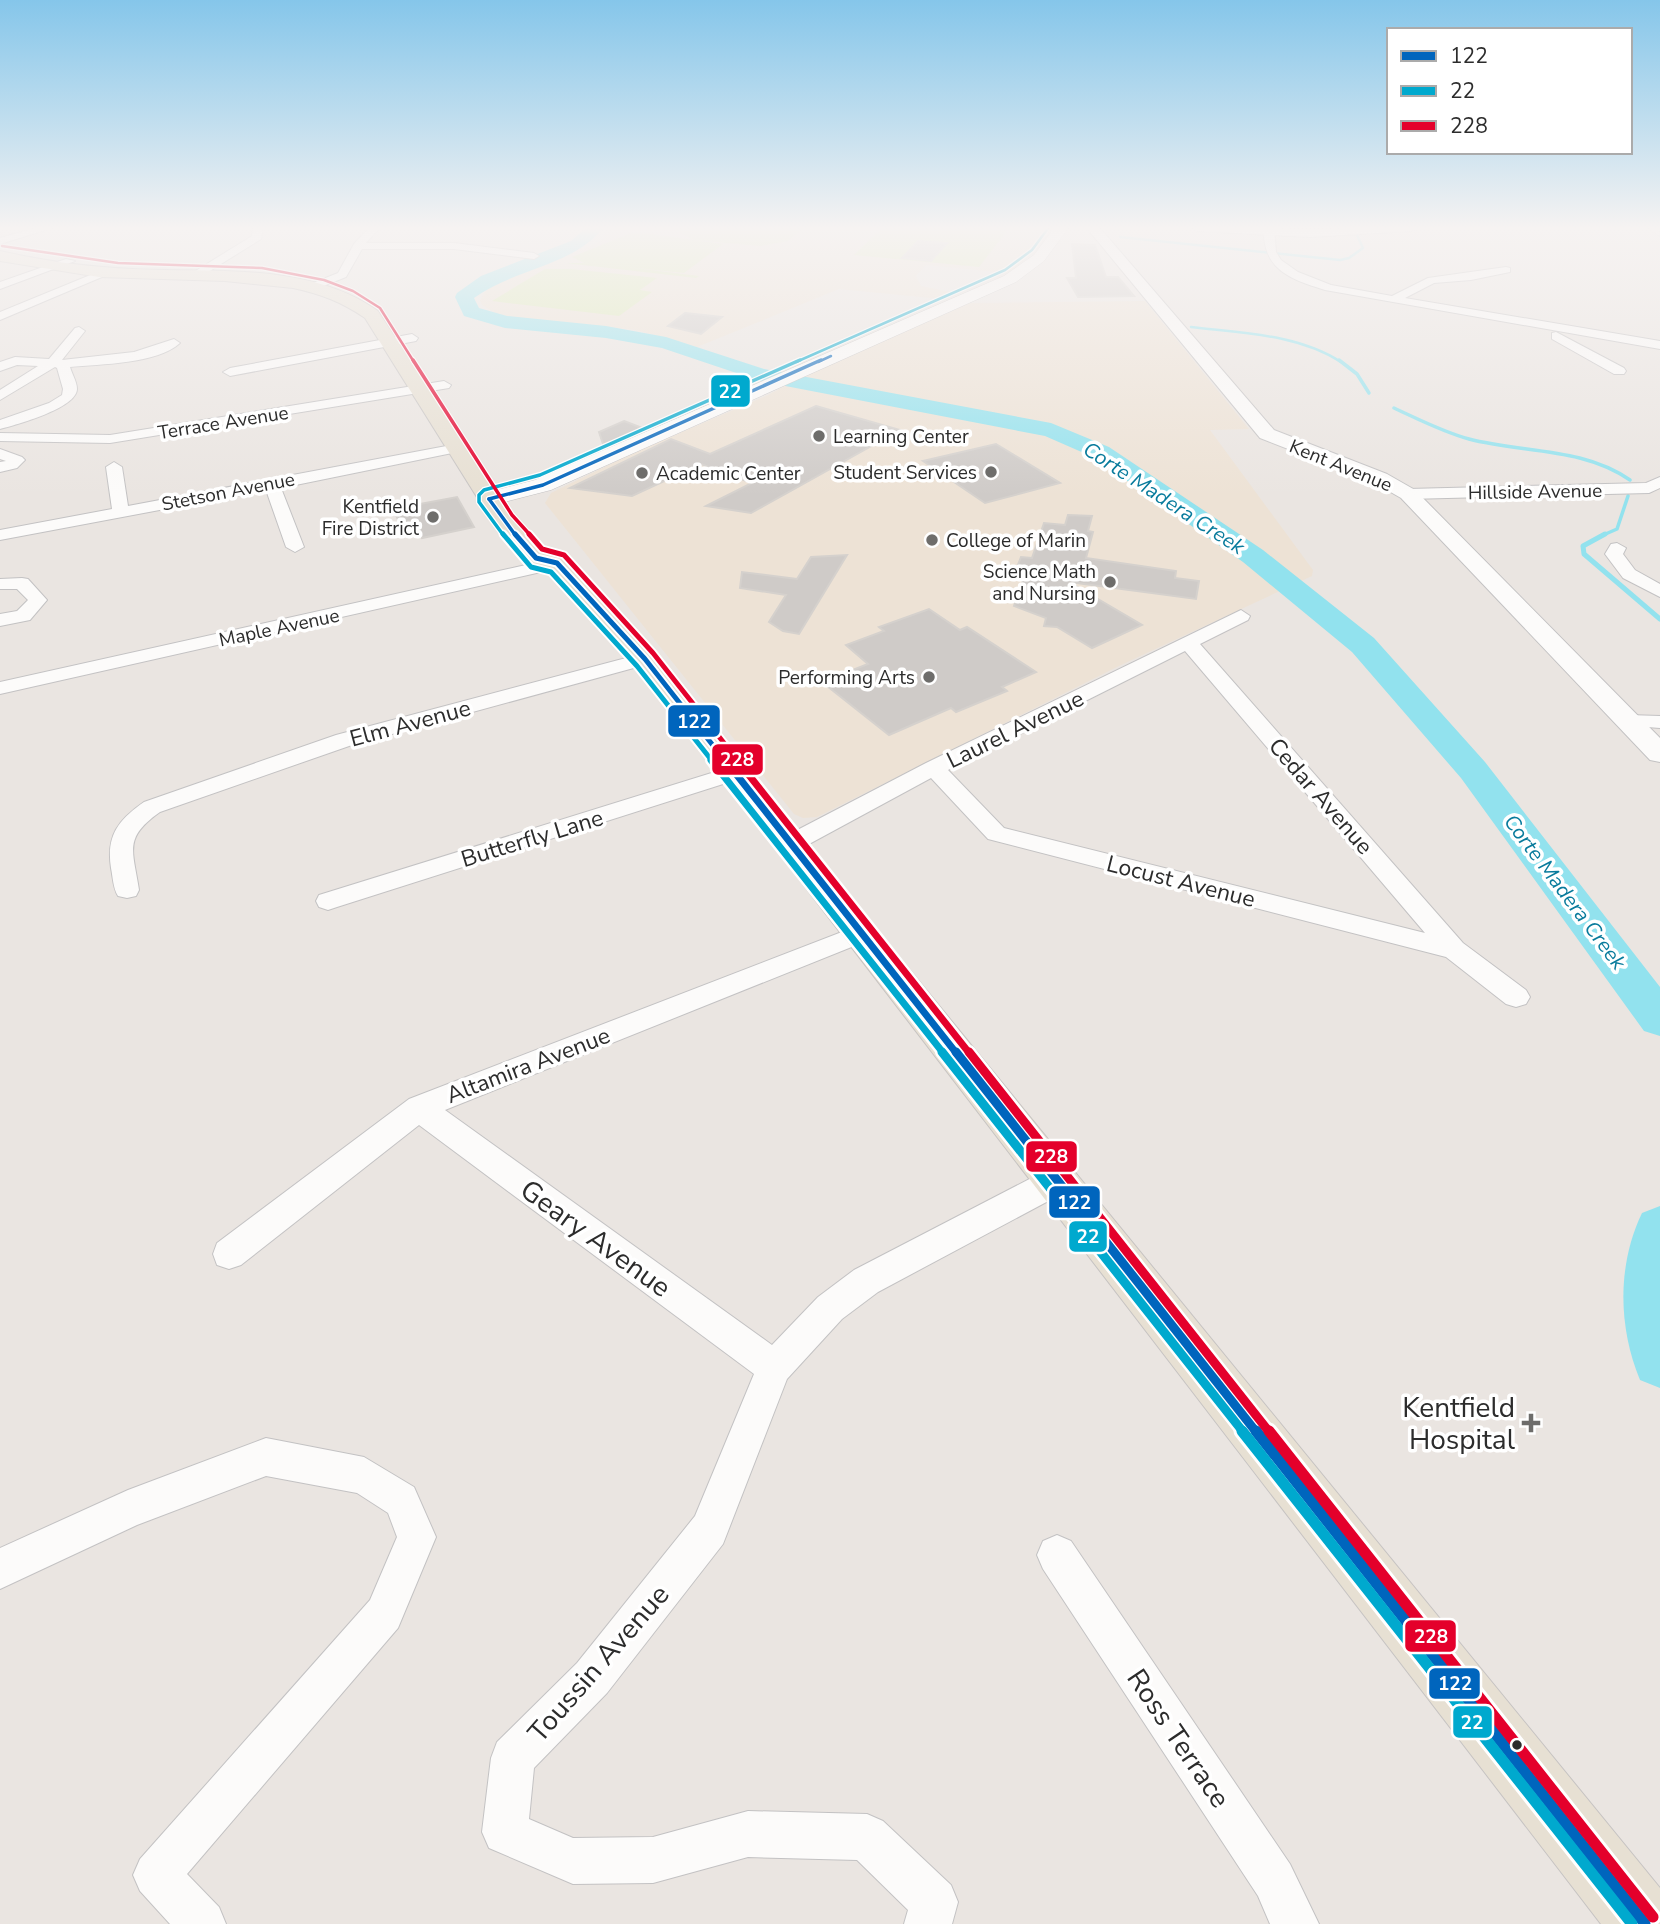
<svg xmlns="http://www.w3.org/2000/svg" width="1660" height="1924" font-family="'Nunito Sans',sans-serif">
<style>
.education{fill:#ede2d5}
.pitch{fill:#ddeab6}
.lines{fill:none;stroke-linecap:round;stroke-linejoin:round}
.stream-far2{stroke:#92e2ee;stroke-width:2.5}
.stream-far1{stroke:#92e2ee;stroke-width:3.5}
.stream{stroke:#92e2ee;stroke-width:5}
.river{fill:#92e2ee;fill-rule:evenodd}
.building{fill:#cfcbc8;stroke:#d5d1cd;stroke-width:2}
.minor-casing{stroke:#c3c2c3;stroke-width:2}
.tertiary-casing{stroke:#c3c2c3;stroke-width:2}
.secondary-casing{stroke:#c3c2c3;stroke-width:1}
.primary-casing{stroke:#c6c3c2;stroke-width:2}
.minor{fill:#fcfbfa;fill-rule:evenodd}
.tertiary{fill:#fcfbfa;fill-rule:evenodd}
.secondary{fill:#fcfbfa;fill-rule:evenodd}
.primary{fill:#e7e0d3;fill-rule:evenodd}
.bus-1-far5-casing{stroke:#fff;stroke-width:5}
.bus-1-far4-casing{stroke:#fff;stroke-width:6}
.bus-1-far3-casing{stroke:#fff;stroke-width:9}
.bus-1-far2-casing{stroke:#fff;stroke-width:12}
.bus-1-far1-casing{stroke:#fff;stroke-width:14}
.bus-1-casing{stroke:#fff;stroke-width:17}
.bus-2-far5-casing{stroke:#fff;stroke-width:5}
.bus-2-far4-casing{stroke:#fff;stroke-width:6}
.bus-2-far3-casing{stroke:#fff;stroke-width:9}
.bus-2-far2-casing{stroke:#fff;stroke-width:12}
.bus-2-far1-casing{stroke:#fff;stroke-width:14}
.bus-2-casing{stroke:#fff;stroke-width:17}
.bus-3-far5-casing{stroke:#fff;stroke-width:5}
.bus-3-far4-casing{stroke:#fff;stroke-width:6}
.bus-3-far3-casing{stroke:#fff;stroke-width:9}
.bus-3-far2-casing{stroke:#fff;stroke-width:12}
.bus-3-far1-casing{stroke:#fff;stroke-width:14}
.bus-3-casing{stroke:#fff;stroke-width:17}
.bus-1-far5{stroke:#0065bd;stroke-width:2.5}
.bus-1-far4{stroke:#0065bd;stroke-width:3.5}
.bus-1-far3{stroke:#0065bd;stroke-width:5}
.bus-1-far2{stroke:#0065bd;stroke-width:7}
.bus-1-far1{stroke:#0065bd;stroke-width:9}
.bus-1{stroke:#0065bd;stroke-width:11}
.bus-2-far5{stroke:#00a9ce;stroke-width:2.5}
.bus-2-far4{stroke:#00a9ce;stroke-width:3.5}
.bus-2-far3{stroke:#00a9ce;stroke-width:5}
.bus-2-far2{stroke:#00a9ce;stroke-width:7}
.bus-2-far1{stroke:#00a9ce;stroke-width:9}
.bus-2{stroke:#00a9ce;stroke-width:11}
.bus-3-far5{stroke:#e4002b;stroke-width:2.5}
.bus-3-far4{stroke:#e4002b;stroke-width:3.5}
.bus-3-far3{stroke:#e4002b;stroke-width:5}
.bus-3-far2{stroke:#e4002b;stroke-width:7}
.bus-3-far1{stroke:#e4002b;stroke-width:9}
.bus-3{stroke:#e4002b;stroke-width:11}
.poi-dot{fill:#6e6d6b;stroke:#fff;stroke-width:2.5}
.bus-dot{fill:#2c2c2c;stroke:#fff;stroke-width:2.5}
.labels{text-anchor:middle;stroke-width:7;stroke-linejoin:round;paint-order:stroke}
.far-street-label{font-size:19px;fill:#2c2c2c;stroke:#fff}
.far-poi-label{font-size:19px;fill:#2c2c2c;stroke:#fff;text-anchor:end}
.far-water-label{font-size:21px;font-style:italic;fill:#087b9c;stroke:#fff}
.street-label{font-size:23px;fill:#2c2c2c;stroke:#fff}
.near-street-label{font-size:28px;fill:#2c2c2c;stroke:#fff}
.near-poi-label{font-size:28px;fill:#2c2c2c;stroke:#fff;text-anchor:end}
.line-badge{stroke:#fff;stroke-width:2.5}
.badge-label{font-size:19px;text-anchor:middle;font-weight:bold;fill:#fff}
</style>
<rect width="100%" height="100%" fill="#eae5e1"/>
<g class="education">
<path d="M615 227H1046L1023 262 1007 273 926 265 916 276 921 286 955 293 941 299 839 289 697 347 636 330 510 317 497 314 482 305 480 300 484 293 491 286 600 242Z"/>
<path d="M1145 301 1249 429 1210 430 1313 570 1312 576 1121 665 817 817 803 818 794 814 545 503 551 493 631 454 768 395 796 380 969 303Z"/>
</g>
<g class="pitch">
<path d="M670 227H805L788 241 760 246 694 240Z"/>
<path d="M883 227H978L1007 231 979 267 854 255Z"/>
<path d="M631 233H643L723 244 684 273 627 267 699 276 696 278 565 263H584L572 257Z"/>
<path d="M545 269H571L657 278 640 290 652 292 619 316 492 301Z"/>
</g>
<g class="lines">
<g class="stream-far2">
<path d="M1120 237 1340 260 1349 258 1363 248 1357 235"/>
<path d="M1191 327C1241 333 1298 334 1341 362"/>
</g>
<g class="stream-far1">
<path d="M1339 360 1357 374 1369 393"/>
<path d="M1394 408C1418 419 1443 432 1469 439 1522 453 1583 447 1630 480"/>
<path d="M1601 536 1617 529 1628 496"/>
</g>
<path class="stream" d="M1605 534 1583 546 1584 554 1660 619"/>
<g class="river">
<path d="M587 227H604C574 266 513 269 474 298L479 308 507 316 606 326 666 337 764 369 1051 423 1109 447 1263 550 1374 638 1485 762 1660 987V1036L1644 1031 1461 778 1352 652 1243 562 1093 457 1045 436 760 381 662 348 606 338 505 328 464 316 455 297 457 293 481 276 571 241Z"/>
<path d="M1660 1206V1388L1640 1380C1618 1327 1617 1265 1642 1213Z"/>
</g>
</g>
<g class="building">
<path d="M918 241 947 243 931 261 902 258Z"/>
<path d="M1072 244 1095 245 1106 277H1118L1134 296 1078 297 1067 278H1076Z"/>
<path d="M685 313 722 317 701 334 668 326Z"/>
<path d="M816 406 900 430 751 513 706 506 752 483 701 464 632 496 570 488 671 439 710 454Z"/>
<path d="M624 421 645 429 604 447 599 432Z"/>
<path d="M996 444 1060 483 985 503 923 461Z"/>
<path d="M457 497 474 527 422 538 416 526 402 528 393 509Z"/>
<path d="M1068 515 1092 516 1088 531 1093 532 1086 558 1176 571 1175 578 1199 581 1196 599 1069 582 1142 625 1092 648 1057 627 1044 626 1046 618 1014 606 1024 577 1014 575 1021 557 1032 558 1044 523 1065 525Z"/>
<path d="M847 555 799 634 783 631 769 622 786 595 740 588 742 572 797 579 811 557Z"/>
<path d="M929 609 960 630 967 627 1036 672 1002 687 1007 691 956 712 951 708 889 735 822 682 868 664 846 645 884 631 879 627Z"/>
</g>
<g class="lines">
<g class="minor-casing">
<g id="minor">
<path d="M39 227H55L0 244V238Z"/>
<path d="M253 227H263L261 239 197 279H189V275L252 236Z"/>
<path d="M370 227H380L366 243H454L534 253 539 256 534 259 454 249H362L346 277 316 289H308V285L338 273 354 244Z"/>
<path d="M1264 227H1274L1276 252 1281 260 1298 272 1331 285 1392 296 1428 278 1506 267 1510 268V272L1471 280 1434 283 1405 298 1660 341V349L1325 290C1290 279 1262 270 1264 227Z"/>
<path d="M1647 227H1658L1660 236Z"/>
<path d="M66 259 75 261 0 289V282Z"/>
<path d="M105 269 109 270V274L0 320V312Z"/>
<path d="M79 327 85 331 62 360 134 352 174 339 180 343C157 364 101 364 70 367 72 374 77 382 77 389 77 408 16 425 0 429V420L49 403 62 395 63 389 57 368 55 367 0 400V390L38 366 17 365 0 371V362L15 357 49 359 75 328Z"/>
<path d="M1556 332 1624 368 1626 371 1624 374H1614L1552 339V333Z"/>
<path d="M412 334 418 338 416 341 230 376 223 372 230 368Z"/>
<path d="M444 381 451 385 449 388 110 443 0 441V433L110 435Z"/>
<path d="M457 444 464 448 462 451 281 488 304 547 295 552 286 547 266 490 0 540V530L112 509 106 467 114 462 122 467 128 506Z"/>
<path d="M0 449 22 457 25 460 17 468 0 472V462L6 461 0 459Z"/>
<path d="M1660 477V488L1649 493 1408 499 1400 494 1408 489 1646 483Z"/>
<path d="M1617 543 1626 548 1623 554 1635 570 1660 584V597L1623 578 1605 554 1611 544Z"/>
<path d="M557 558 563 559 566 563 563 567 0 694V682Z"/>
<path d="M22 578 28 579 47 600 30 620 0 626V614L17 611 28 600 17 589H0V579Z"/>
<path d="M1241 610 1250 616 1248 620 1200 644 1463 943 1526 990 1530 997 1526 1004 1516 1007 1506 1004 1446 957 988 839 931 778 798 850 790 852 782 850 778 844 782 838 926 763ZM1185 651 1425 933 1004 828 948 770Z"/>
<path d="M645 653 655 659 652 663 352 745 160 812C123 838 133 850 139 890L136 896 127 898 118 896C113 888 113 878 111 868 106 836 118 820 144 802L336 735Z"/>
<path d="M1628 715 1660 716V728L1621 725 1618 721 1621 717Z"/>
<path d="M734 766 742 768 745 773 742 778 337 907 328 910 319 907 316 901 319 895Z"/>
<path d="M860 925 869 928 873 934 869 940 445 1110 772 1345 818 1297 854 1270 1045 1171 1056 1168 1067 1171 1072 1181 1067 1191 878 1292 842 1319 787 1379 723 1544 607 1693 534 1768 529 1819 573 1838 653 1837 748 1811 867 1814 883 1821 951 1885 958 1902 952 1924H904L908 1910 857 1860 748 1857 653 1883 573 1884 489 1848 482 1832 491 1758 497 1742 577 1663 695 1516 754 1374 419 1125 241 1265 229 1269 217 1265 213 1254 217 1243 409 1099Z"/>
<path d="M266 1438 364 1457 414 1487 436 1537 398 1628 187 1874 219 1907 226 1924H170L140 1891 133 1875 140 1859 370 1600 397 1537 388 1513 357 1493 266 1476 137 1525 0 1589V1548L128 1490Z"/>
<path d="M1057 1535 1071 1541 1290 1864 1319 1924H1270L1258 1896 1043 1569 1037 1555 1043 1541Z"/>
</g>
</g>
<g class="tertiary-casing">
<g id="tertiary">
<path d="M1086 227H1099L1274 430 1387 474 1415 490 1660 738V762L1650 760 1401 498 1373 482 1260 438Z"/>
<path d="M1191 227 1310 229 1418 227 1412 231 1310 237 1197 231Z"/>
</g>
</g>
<g class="secondary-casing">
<path id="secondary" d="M1055 227H1069L1044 261 1016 282 551 490 489 506 481 504 478 499 481 494 535 480 1004 276 1034 255Z"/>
</g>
<g class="primary-casing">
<path id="primary" d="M0 251C44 261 88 267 133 269 215 273 308 262 378 311L513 517 545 552 566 558 655 653 873 925 1660 1888V1924H1601L635 665 548 569 527 563 495 526 365 318C342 302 321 294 293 288L225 281 99 277 0 261Z"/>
</g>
<use href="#minor" class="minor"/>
<use href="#tertiary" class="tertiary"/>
<use href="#secondary" class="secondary"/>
<use href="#primary" class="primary"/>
<g class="bus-1-far5-casing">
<path id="bus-1-far5" d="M818 362 831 356"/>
</g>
<g class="bus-1-far4-casing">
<g id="bus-1-far4">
<path d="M489 499 516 536"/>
<path d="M489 499 543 485 821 360"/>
</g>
</g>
<g class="bus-1-far3-casing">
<path id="bus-1-far3" d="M515 534 536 558 557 563 645 659 726 762"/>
</g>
<g class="bus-1-far2-casing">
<path id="bus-1-far2" d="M725 760 957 1054"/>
</g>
<g class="bus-1-far1-casing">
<path id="bus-1-far1" d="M956 1052 1257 1433"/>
</g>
<g class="bus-1-casing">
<path id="bus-1" d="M1256 1431 1645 1924"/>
</g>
<g class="bus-2-far5-casing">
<path id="bus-2-far5" d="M796 362 1005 270 1032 250 1049 227"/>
</g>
<g class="bus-2-far4-casing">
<path id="bus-2-far4" d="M504 536 479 502V495L484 490 540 475 800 360"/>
</g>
<g class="bus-2-far3-casing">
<path id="bus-2-far3" d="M503 534 531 567 551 572 637 666 713 762"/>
</g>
<g class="bus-2-far2-casing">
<path id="bus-2-far2" d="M711 760 944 1054"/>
</g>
<g class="bus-2-far1-casing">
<path id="bus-2-far1" d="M942 1052 1244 1433"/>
</g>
<g class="bus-2-casing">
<path id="bus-2" d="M1242 1431 1632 1924"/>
</g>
<g class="bus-3-far5-casing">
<path id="bus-3-far5" d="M2 246 118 263 262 268 324 280 353 291 380 308 414 362"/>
</g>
<g class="bus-3-far4-casing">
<path id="bus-3-far4" d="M413 360 512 515 531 536"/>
</g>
<g class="bus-3-far3-casing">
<path id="bus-3-far3" d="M529 534 542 549 564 555 653 653 739 762"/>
</g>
<g class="bus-3-far2-casing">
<path id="bus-3-far2" d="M737 760 970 1054"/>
</g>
<g class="bus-3-far1-casing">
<path id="bus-3-far1" d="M969 1052 1270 1433"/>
</g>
<g class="bus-3-casing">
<path id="bus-3" d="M1269 1431 1653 1917"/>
</g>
<use href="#bus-1-far5" class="bus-1-far5"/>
<use href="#bus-1-far4" class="bus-1-far4"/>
<use href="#bus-1-far3" class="bus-1-far3"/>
<use href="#bus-1-far2" class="bus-1-far2"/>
<use href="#bus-1-far1" class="bus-1-far1"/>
<use href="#bus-1" class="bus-1"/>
<use href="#bus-2-far5" class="bus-2-far5"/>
<use href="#bus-2-far4" class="bus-2-far4"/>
<use href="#bus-2-far3" class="bus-2-far3"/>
<use href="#bus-2-far2" class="bus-2-far2"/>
<use href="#bus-2-far1" class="bus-2-far1"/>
<use href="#bus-2" class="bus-2"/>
<use href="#bus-3-far5" class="bus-3-far5"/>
<use href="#bus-3-far4" class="bus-3-far4"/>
<use href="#bus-3-far3" class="bus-3-far3"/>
<use href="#bus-3-far2" class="bus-3-far2"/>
<use href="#bus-3-far1" class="bus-3-far1"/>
<use href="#bus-3" class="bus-3"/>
</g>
<linearGradient id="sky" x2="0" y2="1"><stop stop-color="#85c6ea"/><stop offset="0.46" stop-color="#f6f3f2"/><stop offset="1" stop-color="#f6f3f2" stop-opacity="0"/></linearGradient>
<rect width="1660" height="496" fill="url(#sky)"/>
<g class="poi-dot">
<circle cx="819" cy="436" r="7"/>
<circle cx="991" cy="472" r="7"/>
<circle cx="642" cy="473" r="7"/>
<circle cx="433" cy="517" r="7"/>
<circle cx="932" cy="540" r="7"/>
<circle cx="1110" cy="582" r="7"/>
<circle cx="929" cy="677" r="7"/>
<path d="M1527.5 1412.5h7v7h7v7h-7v7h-7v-7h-7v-7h7z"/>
</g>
<circle class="bus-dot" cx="1517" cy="1745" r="6"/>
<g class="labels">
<g class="far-street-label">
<text transform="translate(223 422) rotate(-9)" y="7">Terrace Avenue</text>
<text transform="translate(1341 465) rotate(22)" y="7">Kent Avenue</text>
<text transform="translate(228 491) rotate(-11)" y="7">Stetson Avenue</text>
<text transform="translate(1535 491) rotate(-1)" y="7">Hillside Avenue</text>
<text transform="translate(279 627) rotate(-12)" y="7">Maple Avenue</text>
</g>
<g class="far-poi-label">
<text x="833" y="443" text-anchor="start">Learning Center</text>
<text x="977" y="479">Student Services</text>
<text x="656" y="480" text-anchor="start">Academic Center</text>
<text x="419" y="513">Kentfield<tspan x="419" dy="22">Fire District</tspan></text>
<text x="946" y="547" text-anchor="start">College of Marin</text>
<text x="1096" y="578">Science Math<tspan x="1096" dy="22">and Nursing</tspan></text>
<text x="915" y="684">Performing Arts</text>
</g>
<g class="far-water-label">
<text transform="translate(1164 498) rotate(33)" y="7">Corte Madera Creek</text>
<text transform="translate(1565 892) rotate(53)" y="7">Corte Madera Creek</text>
</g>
<g class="street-label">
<text transform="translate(410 723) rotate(-15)" y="8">Elm Avenue</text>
<text transform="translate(1015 729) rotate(-26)" y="8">Laurel Avenue</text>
<text transform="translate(1321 796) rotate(49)" y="8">Cedar Avenue</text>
<text transform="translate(532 838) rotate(-17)" y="8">Butterfly Lane</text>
<text transform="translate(1181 881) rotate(14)" y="8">Locust Avenue</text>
<text transform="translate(528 1065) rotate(-21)" y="8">Altamira Avenue</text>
</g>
<g class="near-street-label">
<text transform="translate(596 1238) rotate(36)" y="10">Geary Avenue</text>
<text transform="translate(598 1663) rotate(-49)" y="10">Toussin Avenue</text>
<text transform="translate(1179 1738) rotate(56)" y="10">Ross Terrace</text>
</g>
<g class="near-poi-label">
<text x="1515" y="1417">Kentfield<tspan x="1515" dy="32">Hospital</tspan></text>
</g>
</g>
<g class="line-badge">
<rect x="710" y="374" width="41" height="34" rx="7" fill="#00a9ce"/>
<rect x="667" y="704" width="54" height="34" rx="7" fill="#0065bd"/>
<rect x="711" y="743" width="53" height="33" rx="7" fill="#e4002b"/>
<rect x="1025" y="1140" width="53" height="33" rx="7" fill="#e4002b"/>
<rect x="1048" y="1185" width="53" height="34" rx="7" fill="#0065bd"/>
<rect x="1068" y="1220" width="40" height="33" rx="7" fill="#00a9ce"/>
<rect x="1404" y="1619" width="53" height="34" rx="7" fill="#e4002b"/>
<rect x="1428" y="1667" width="53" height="33" rx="7" fill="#0065bd"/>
<rect x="1452" y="1705" width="41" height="34" rx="7" fill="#00a9ce"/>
</g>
<g class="badge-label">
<text x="730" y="398">22</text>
<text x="694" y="728">122</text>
<text x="737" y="766">228</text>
<text x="1051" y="1163">228</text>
<text x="1074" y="1209">122</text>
<text x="1088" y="1243">22</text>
<text x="1431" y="1643">228</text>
<text x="1455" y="1690">122</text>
<text x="1472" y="1729">22</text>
</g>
<rect x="1387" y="28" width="245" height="126" fill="#ffffff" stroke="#ababab" stroke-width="2"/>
<rect x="1401" y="51" width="35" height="10" fill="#0065bd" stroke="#ababab" stroke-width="2"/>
<text x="1450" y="63" font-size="21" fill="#2c2c2c">122</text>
<rect x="1401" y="86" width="35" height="10" fill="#00a9ce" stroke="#ababab" stroke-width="2"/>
<text x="1450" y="98" font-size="21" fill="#2c2c2c">22</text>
<rect x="1401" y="121" width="35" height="10" fill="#e4002b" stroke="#ababab" stroke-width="2"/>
<text x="1450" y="133" font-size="21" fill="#2c2c2c">228</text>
</svg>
